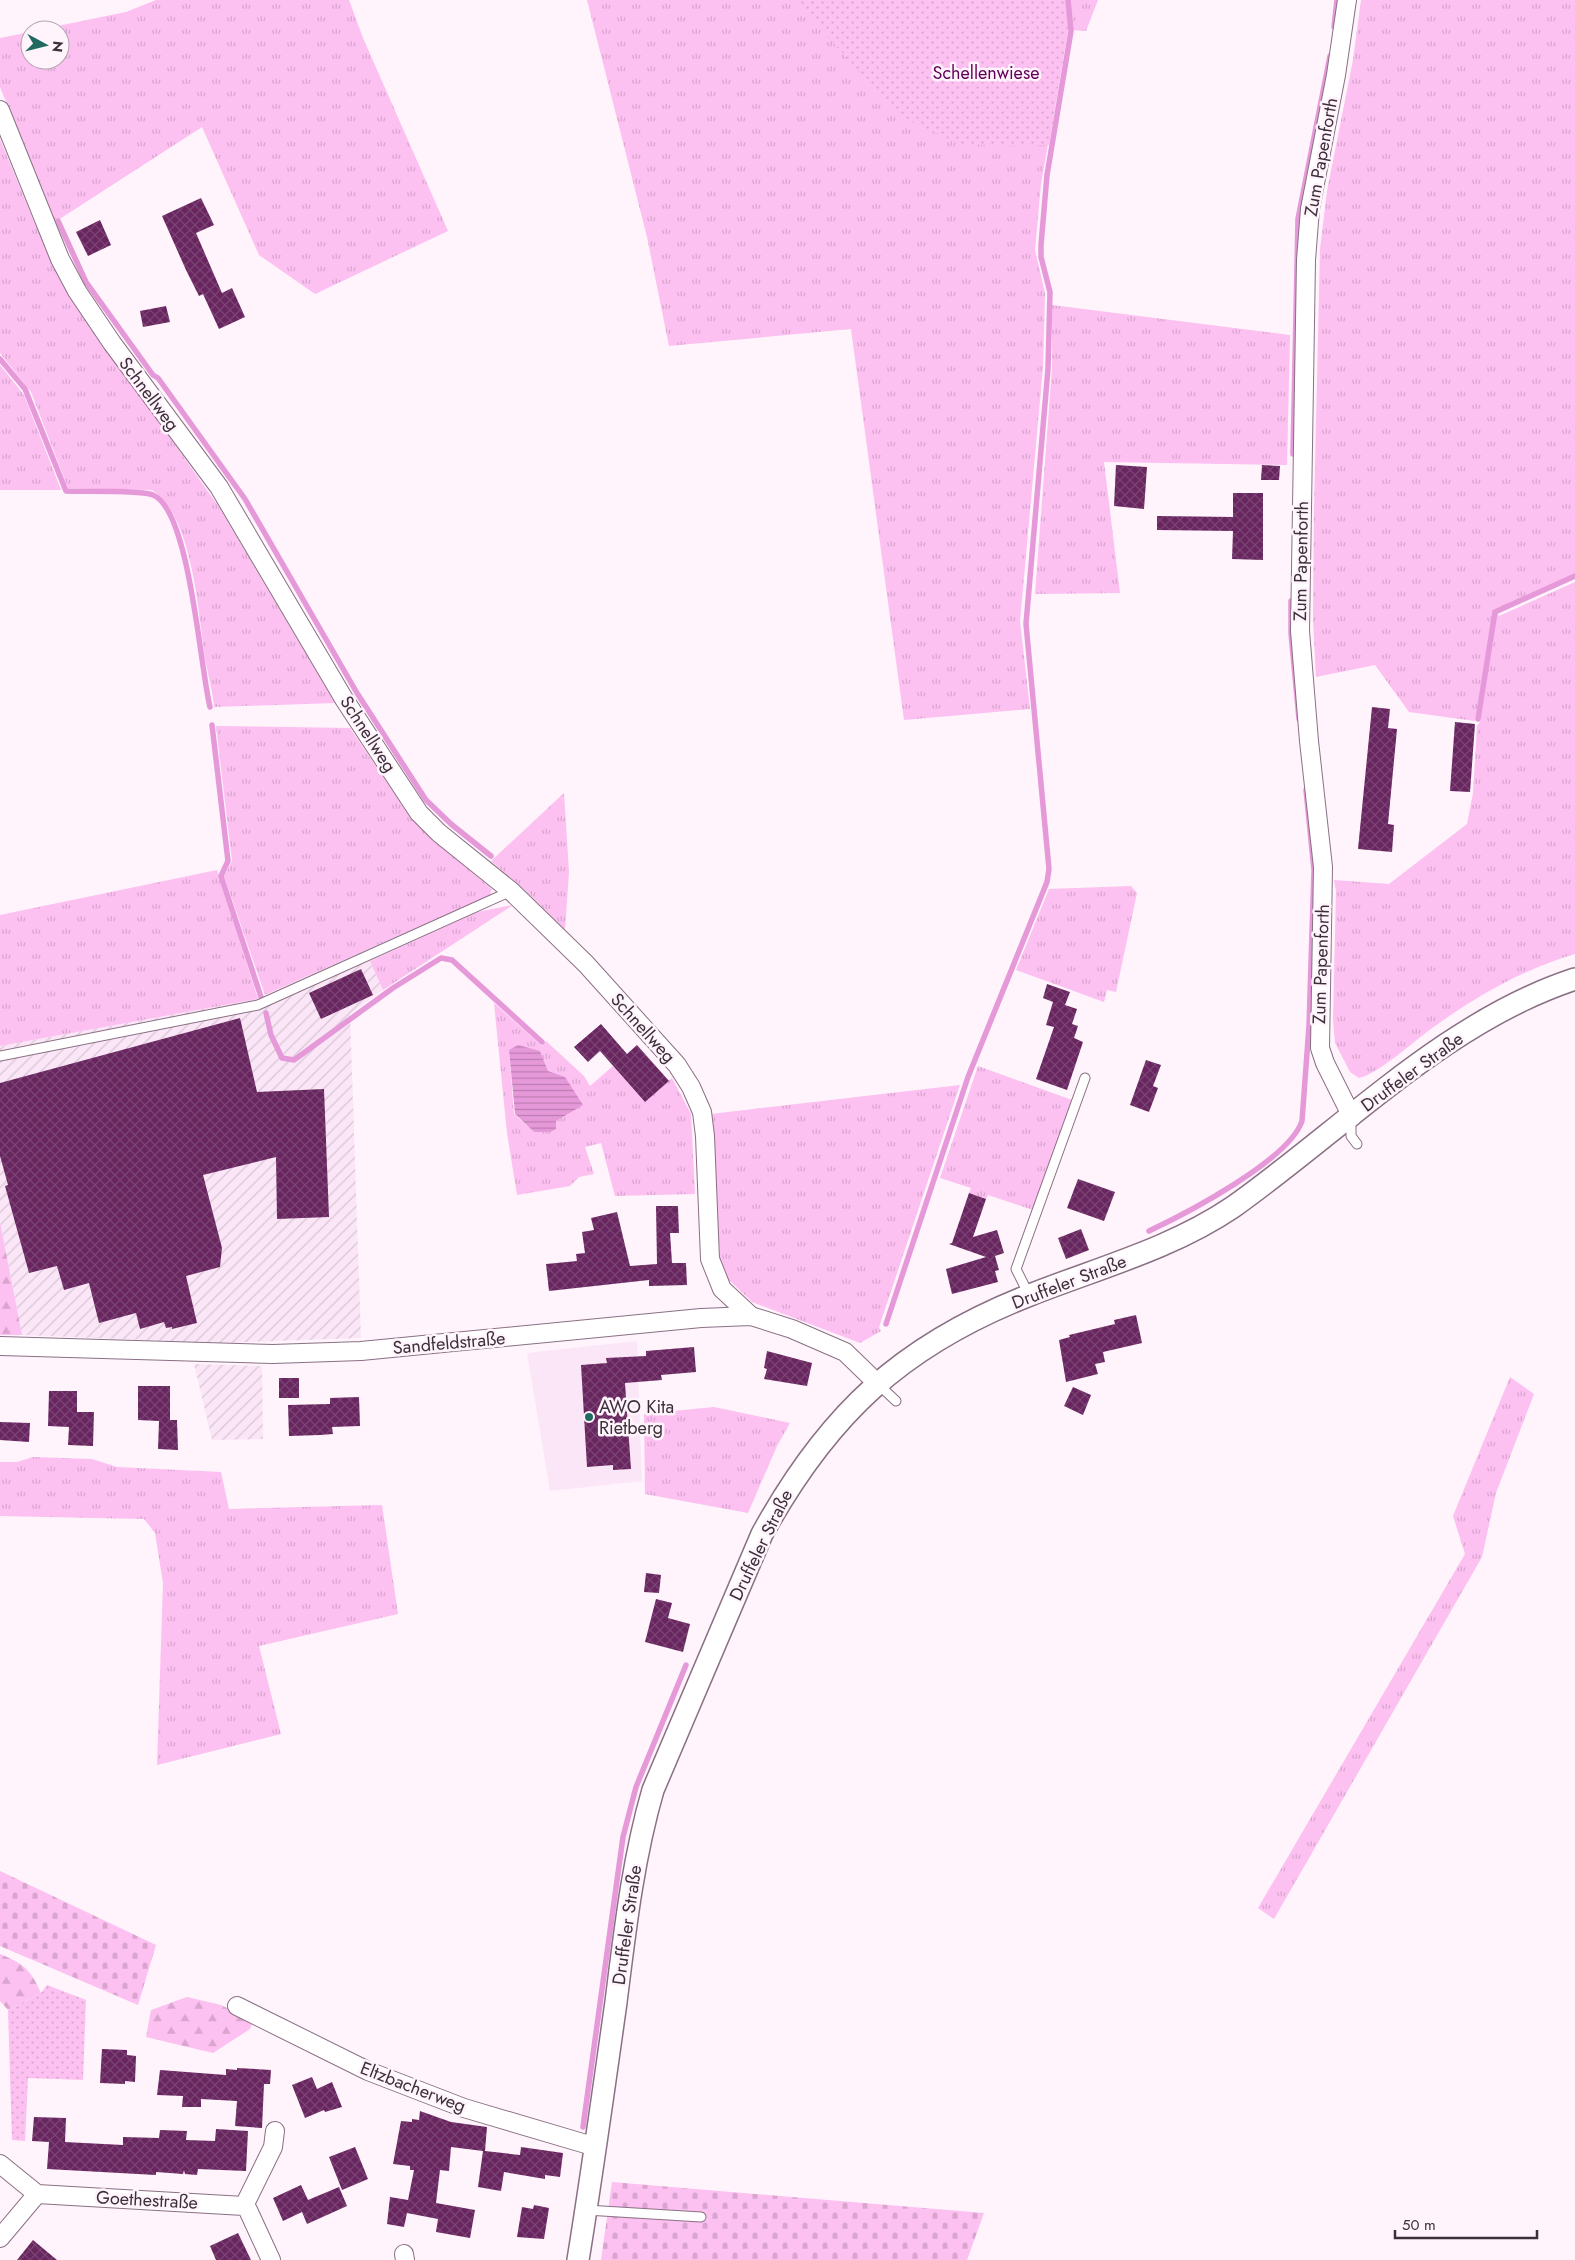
<svg xmlns="http://www.w3.org/2000/svg" width="1575" height="2260" font-family="Jost,sans-serif">
<style>
.built{fill:#fbe6f7}
.industrial{fill:url(#industrial-furrows)}
.grass{fill:url(#grass-tufts);fill-rule:evenodd}
.forest{fill:url(#forest-firs)}
.cemetery{fill:url(#cemetery-stones)}
.park{fill:url(#park-dots)}
.water{fill:url(#water-rules)}
.lines{fill:none;stroke-linecap:round;stroke-linejoin:round}
.stream{stroke:#e699d9;stroke-width:5.5}
.building{fill:url(#building-cross-hatch)}
.service-casing{stroke:#8a7084;stroke-width:11}
.minor-casing{stroke:#8a7084;stroke-width:20}
.tertiary-casing{stroke:#8a7084;stroke-width:24}
.service{stroke:#fff;stroke-width:9}
.minor{stroke:#fff;stroke-width:18}
.tertiary{stroke:#fff;stroke-width:21}
.poi-dot{fill:#226a61;stroke:#fff3fc;stroke-width:2}
.labels{text-anchor:middle;stroke-width:5;stroke-linejoin:round;paint-order:stroke}
.park-label{font-size:18px;fill:#610058;stroke:#fff3fc}
.street-label{font-size:18px;fill:#3b3039;stroke:#fff3fc}
.poi-label{font-size:18px;fill:#3b3039;stroke:#fff3fc;text-anchor:start}
</style>
<defs>
<pattern id="industrial-furrows" width="10" height="10" patternUnits="userSpaceOnUse" patternTransform="scale(1.25)"><rect width="10" height="10" fill="#fbe6f7"/><path d="M-1 1l2-2M0 10L10 0M9 11l2-2" fill="none" stroke="#d8c6d4"/></pattern>
<pattern id="grass-tufts" width="24" height="20" patternUnits="userSpaceOnUse" patternTransform="scale(1.25)"><rect width="24" height="20" fill="#fcc0f1"/><path d="M3 7l-1-3M5 7V3M7 7l1-3M15 17l-1-3M17 17v-4M19 17l1-3" fill="none" stroke="#d9a5cf"/></pattern>
<pattern id="forest-firs" width="22" height="20" patternUnits="userSpaceOnUse" patternTransform="scale(1.25)"><rect width="22" height="20" fill="#fcc0f1"/><path d="M5 1l3.5 6h-7zM16 11l3.5 6h-7z" fill="#d9a5cf"/></pattern>
<pattern id="cemetery-stones" width="16" height="16" patternUnits="userSpaceOnUse" patternTransform="scale(1.25)"><rect width="16" height="16" fill="#fcc0f1"/><path d="M2 7V4a2 2 0 0 1 4 0v3zM10 15v-3a2 2 0 0 1 4 0v3z" fill="#d9a5cf"/></pattern>
<pattern id="park-dots" width="8" height="8" patternUnits="userSpaceOnUse" patternTransform="scale(1.25)"><rect width="8" height="8" fill="#fcc0f1"/><path d="M2 2h.1M6 6h.1" fill="none" stroke="#d9a5cf" stroke-width="1.8" stroke-linecap="round"/></pattern>
<pattern id="water-rules" width="6" height="5" patternUnits="userSpaceOnUse" patternTransform="scale(1.25)"><rect width="6" height="5" fill="#e699d9"/><path d="M0 2.5h6" fill="none" stroke="#bc7db1"/></pattern>
<pattern id="building-cross-hatch" width="8" height="8" patternUnits="userSpaceOnUse" patternTransform="scale(1.25)"><rect width="8" height="8" fill="#68255f"/><path d="M0 0l8 8M0 8l8-8" fill="none" stroke="#7a4473"/></pattern>
</defs>
<rect width="100%" height="100%" fill="#fff3fc"/>
<path class="built" d="M637 1341 642 1481 550 1491 527 1353Z"/>
<g class="industrial">
<path d="M365 950 383 990 350 1014 361 1338 221 1343 22 1335 0 1222V1046L258 999Z"/>
<path d="M194 1364 262 1366 263 1439 212 1440Z"/>
</g>
<g class="grass">
<path d="M156 0H349L363 38 448 231 315 294 259 255 202 127 55 222 0 87V38L30 32V60H60V30H38L126 12Z"/>
<path d="M587 0H1098L1086 31 1068 30 1041 184 1035 250 1045 293 1043 367 1020 621 1030 709 904 720 851 329 669 346 647 237Z"/>
<path d="M1361 0H1575V574L1493 611 1475 721 1409 712 1375 665 1316 677 1313 620 1314 509 1320 249 1327 191 1353 60Z"/>
<path d="M0 139 35 224 69 295 219 507 335 703 214 707C214 697 207 670 205 658 198 612 193 516 152 490L68 488 31 392 0 353Z"/>
<path d="M1052 305 1290 335 1287 465 1104 462 1120 593 1035 594 1052 368Z"/>
<path d="M0 365 24 395 61 490H0Z"/>
<path d="M1575 582V954C1524 969 1478 995 1435 1026 1415 1040 1380 1073 1359 1078L1350 1072 1335 1043 1333 1020 1336 891 1334 880 1389 884 1467 824 1473 793 1477 726 1480 722 1497 613 1499 616Z"/>
<path d="M216 726 350 728 410 817 432 839 492 889 490 895 265 995 224 876 232 861Z"/>
<path d="M564 793 569 872 565 930 526 891 491 861Z"/>
<path d="M217 870 258 999 0 1046V915Z"/>
<path d="M1131 886 1137 893 1116 992 1107 990 1104 1002 1016 970 1049 889Z"/>
<path d="M513 905 383 990 370 961 477 912Z"/>
<path d="M494 1003 542 1046 546 1041 584 1076 590 1086 613 1066 645 1102 672 1078 691 1114 695 1194 615 1196 601 1143 585 1147 594 1174 579 1177 570 1186 517 1195 507 1133ZM509 1050 540 1051 548 1071 556 1129 551 1132H534L514 1114Z"/>
<path d="M978 1066 1072 1100 1033 1210 988 1195 986 1199 969 1193 971 1188 940 1178Z"/>
<path d="M960 1085 879 1327 881 1331 860 1343 752 1302 728 1279 720 1260 711 1114Z"/>
<path d="M1510 1377 1534 1394 1496 1493 1482 1557 1274 1919 1258 1908 1465 1554 1453 1516Z"/>
<path d="M714 1407 790 1423 777 1446 748 1513 645 1494 644 1414Z"/>
<path d="M33 1457 92 1459 117 1467 221 1472 229 1509 382 1505 398 1614 259 1646 281 1734 157 1765 163 1583 155 1533 144 1519 0 1516V1462H17Z"/>
</g>
<g class="forest">
<path d="M0 1222 22 1335H0Z"/>
<path d="M0 1954C24 1964 30 1969 41 1993L8 2010 0 2001Z"/>
<path d="M187 1997 221 2005 253 2021 250 2029 213 2053 146 2037 151 2010Z"/>
</g>
<g class="cemetery">
<path d="M0 1871 156 1945 138 2005 0 1946Z"/>
<path d="M612 2182 984 2213 967 2260H601Z"/>
</g>
<g class="park">
<path d="M795 0H1065L1068 29 1049 145 1013 146 961 144 899 116Z"/>
<path d="M47 1985 86 2000 83 2080 28 2078 25 2141 12 2140 8 2010 41 1993Z"/>
</g>
<path class="water" d="M518 1045 540 1051 548 1071 565 1077 583 1105 556 1121V1129L551 1132H534L515 1114 509 1050Z"/>
<g class="lines">
<g class="stream">
<path d="M1334 27 1337 0"/>
<path d="M58 221 86 282 153 375 158 378 245 499 357 693 426 800 451 824 491 856"/>
<path d="M0 359 25 389 66 491C83 492 142 490 153 495 190 510 200 668 210 707"/>
<path d="M1293 454 1298 219 1330 56"/>
<path d="M1291 601V633L1299 719"/>
<path d="M1478 719 1495 612 1575 576"/>
<path d="M212 725 228 861 221 876 261 997"/>
<path d="M266 1013 271 1035 282 1058 294 1060 393 988 441 958 452 960 542 1042"/>
<path d="M1149 1231C1187 1213 1289 1160 1302 1121L1309 1026 1314 870 1306 790"/>
<path d="M886 1324 968 1077 1047 882 1049 869 1026 624 1048 369 1050 292 1041 257V245L1047 175 1071 31 1068 0"/>
<path d="M583 2127 623 1837 636 1787 686 1665"/>
</g>
</g>
<g class="building">
<path d="M201 198 214 225 196 233 222 293 232 288 245 317 219 329 203 294 199 296 186 270 162 216Z"/>
<path d="M100 220 111 245 88 256 76 232Z"/>
<path d="M166 306 170 322 143 327 140 311Z"/>
<path d="M1116 465 1147 467 1144 509 1114 506Z"/>
<path d="M1262 465 1280 466 1279 480H1261Z"/>
<path d="M1233 493H1263V560L1232 559 1233 531 1157 530V516L1233 517Z"/>
<path d="M1372 707 1390 709 1388 728 1397 729 1388 824 1394 825 1392 852 1358 849Z"/>
<path d="M1455 722 1475 724 1470 792 1450 791Z"/>
<path d="M361 969 373 995 321 1019 309 993Z"/>
<path d="M1047 984 1070 992 1065 1005 1077 1009 1072 1024 1078 1026 1074 1038 1083 1042 1067 1090 1036 1079 1054 1027 1046 1025 1053 1002 1043 998Z"/>
<path d="M240 1018 257 1092 324 1089 329 1217 277 1219 276 1157 203 1175 222 1248 220 1267 186 1276 197 1323 172 1329V1327L166 1328 164 1322 140 1329 136 1313 99 1323 89 1283 64 1290 57 1266 29 1273 5 1186 8 1185 0 1156V1083Z"/>
<path d="M601 1024 627 1054 637 1045 669 1081 645 1102 600 1051 588 1062 574 1047Z"/>
<path d="M1146 1060 1161 1065 1153 1086 1158 1088 1149 1112 1130 1105Z"/>
<path d="M1078 1179 1115 1192 1104 1221 1067 1208Z"/>
<path d="M969 1193 986 1199 973 1237 997 1230 1004 1253 995 1256 999 1270 995 1271 998 1282 952 1294 946 1269 986 1257 949 1244 952 1243Z"/>
<path d="M656 1206H678L679 1233H670L672 1263H686L687 1285 649 1286V1280L549 1291 546 1264 577 1261 576 1254 585 1253 582 1232 594 1230 591 1218 617 1212 630 1266 657 1264Z"/>
<path d="M1081 1229 1089 1250 1066 1259 1058 1238Z"/>
<path d="M1136 1315 1142 1343 1103 1352 1105 1362 1095 1364 1098 1374 1066 1382 1059 1340 1070 1337 1069 1335 1115 1324 1114 1320Z"/>
<path d="M694 1347 696 1372 661 1375 662 1380 625 1383 631 1469 613 1470V1465L587 1467 581 1365 607 1363 606 1358 646 1356V1351Z"/>
<path d="M767 1351 812 1363 807 1386 764 1379 767 1369 764 1368Z"/>
<rect x="279" y="1378" width="20" height="20"/>
<path d="M138 1386H170V1420H177L178 1450 158 1449 159 1421 138 1420Z"/>
<path d="M1073 1387 1091 1395 1083 1415 1064 1406Z"/>
<path d="M49 1391H77V1412H94L93 1446 68 1445 69 1427 48 1426Z"/>
<path d="M359 1397 360 1426 332 1427 333 1434 320 1435 289 1436 288 1405 330 1404V1398Z"/>
<path d="M0 1422 30 1423 29 1442 0 1440Z"/>
<path d="M646 1573 661 1575 659 1593 644 1592Z"/>
<path d="M656 1599 672 1603 668 1618 690 1624 683 1652 645 1642Z"/>
<path d="M102 2049 127 2050V2055L136 2056 135 2082 125 2081V2084L100 2083Z"/>
<path d="M237 2068 271 2070 270 2084H264L262 2128 235 2126 237 2101 201 2099V2107H182L183 2096 157 2095 160 2070 226 2075V2069L237 2070Z"/>
<path d="M312 2077 317 2089 332 2082 342 2107 325 2112 324 2110 305 2118 292 2085Z"/>
<path d="M420 2111 451 2122 487 2127 485 2151 520 2155 521 2147 563 2153 560 2177 545 2175V2179L504 2172 501 2191 478 2187 483 2151 451 2147 449 2171 440 2170 436 2203 475 2210 470 2238 436 2232 438 2219 407 2213 404 2227 387 2224 390 2197 408 2200 414 2170H410V2166L393 2164 401 2121 412 2122V2119L419 2120Z"/>
<path d="M34 2117 66 2118 65 2142 123 2145V2137L159 2138 160 2130 187 2131 186 2140 215 2141 216 2129 248 2131 246 2171 198 2169 197 2175 185 2174 184 2170 183 2174 156 2172V2175L47 2169 49 2142 32 2141Z"/>
<path d="M355 2147 368 2179 342 2190 329 2157Z"/>
<path d="M301 2185 308 2200 339 2187 347 2206 307 2224 302 2212 283 2221 273 2198Z"/>
<path d="M534 2205 549 2208 544 2239 517 2237 522 2207 533 2209Z"/>
<path d="M238 2233 251 2260H216L210 2246Z"/>
<path d="M33 2240 57 2260H17Z"/>
</g>
<g class="lines">
<g class="service-casing">
<g id="service">
<path d="M0 1056 258 1005 511 891"/>
<path d="M1351 1119V1136L1357 1144"/>
<path d="M1029 1295 1016 1269 1085 1078"/>
<path d="M878 1384 896 1401"/>
<path d="M586 2210 701 2217"/>
</g>
</g>
<g class="minor-casing">
<g id="minor">
<path d="M1347 0 1336 75 1310 209 1306 260 1300 631 1309 741 1323 867 1320 1048 1325 1063 1352 1117"/>
<path d="M0 110 60 259 77 291 112 343 219 487 344 699 419 813 439 833 511 891 586 964 677 1065 691 1087 702 1112 705 1136 710 1259 722 1289 751 1316"/>
<path d="M0 1346 273 1354 361 1351 701 1318 751 1316 792 1329 845 1352 877 1383"/>
<path d="M237 2006 368 2071 464 2108 596 2147"/>
<path d="M0 2164 37 2194 244 2206 248 2210 271 2260"/>
<path d="M244 2206 273 2147 275 2131"/>
<path d="M0 2238 37 2194"/>
<path d="M404 2254 405 2260"/>
</g>
</g>
<g class="tertiary-casing">
<path id="tertiary" d="M578 2260C592 2174 604 2088 616 2002 625 1930 633 1859 653 1790L762 1534C828 1414 902 1345 1030 1295 1098 1268 1171 1249 1233 1207 1342 1130 1446 1021 1575 979"/>
</g>
<use href="#service" class="service"/>
<use href="#minor" class="minor"/>
<use href="#tertiary" class="tertiary"/>
</g>
<circle class="poi-dot" cx="589" cy="1417" r="5"/>
<g class="labels">
<g class="park-label">
<text x="986" y="79">Schellenwiese</text>
</g>
<g class="street-label">
<text transform="translate(1321 157) rotate(-80)" y="6">Zum Papenforth</text>
<text transform="translate(149 394) rotate(53)" y="6">Schnellweg</text>
<text transform="translate(1301 561) rotate(-89)" y="6">Zum Papenforth</text>
<text transform="translate(368 734) rotate(57)" y="6">Schnellweg</text>
<text transform="translate(1321 964) rotate(-88)" y="6">Zum Papenforth</text>
<text transform="translate(643 1028) rotate(48)" y="6">Schnellweg</text>
<text transform="translate(1412 1072) rotate(-36)" y="6">Druffeler Straße</text>
<text transform="translate(1069 1282) rotate(-21)" y="6">Druffeler Straße</text>
<text transform="translate(449 1343) rotate(-5)" y="6">Sandfeldstraße</text>
<text transform="translate(761 1545) rotate(-64)" y="6">Druffeler Straße</text>
<text transform="translate(627 1925) rotate(-82)" y="6">Druffeler Straße</text>
<text transform="translate(413 2087) rotate(21)" y="6">Eltzbacherweg</text>
<text transform="translate(147 2200) rotate(3)" y="6">Goethestraße</text>
</g>
<g class="poi-label">
<text x="599" y="1413">AWO Kita<tspan x="599" dy="21">Rietberg</tspan></text>
</g>
</g>
<g transform="translate(45 45) rotate(97)"><circle r="24" fill="#fff3fc" stroke="#b1a5ae"/>
<path d="M0-4L9 19L0 12L-9 19Z" fill="#226a61"/>
<text y="-8" font-size="14" font-weight="bold" text-anchor="middle" fill="#3b3039">N</text>
</g>
<path d="M1395 2230v8h142v-8" fill="none" stroke="#3b3039" stroke-width="2.5"/>
<text x="1402" y="2230" font-size="15" fill="#3b3039" stroke="#fff3fc" stroke-width="4" paint-order="stroke">50 m</text>
</svg>
